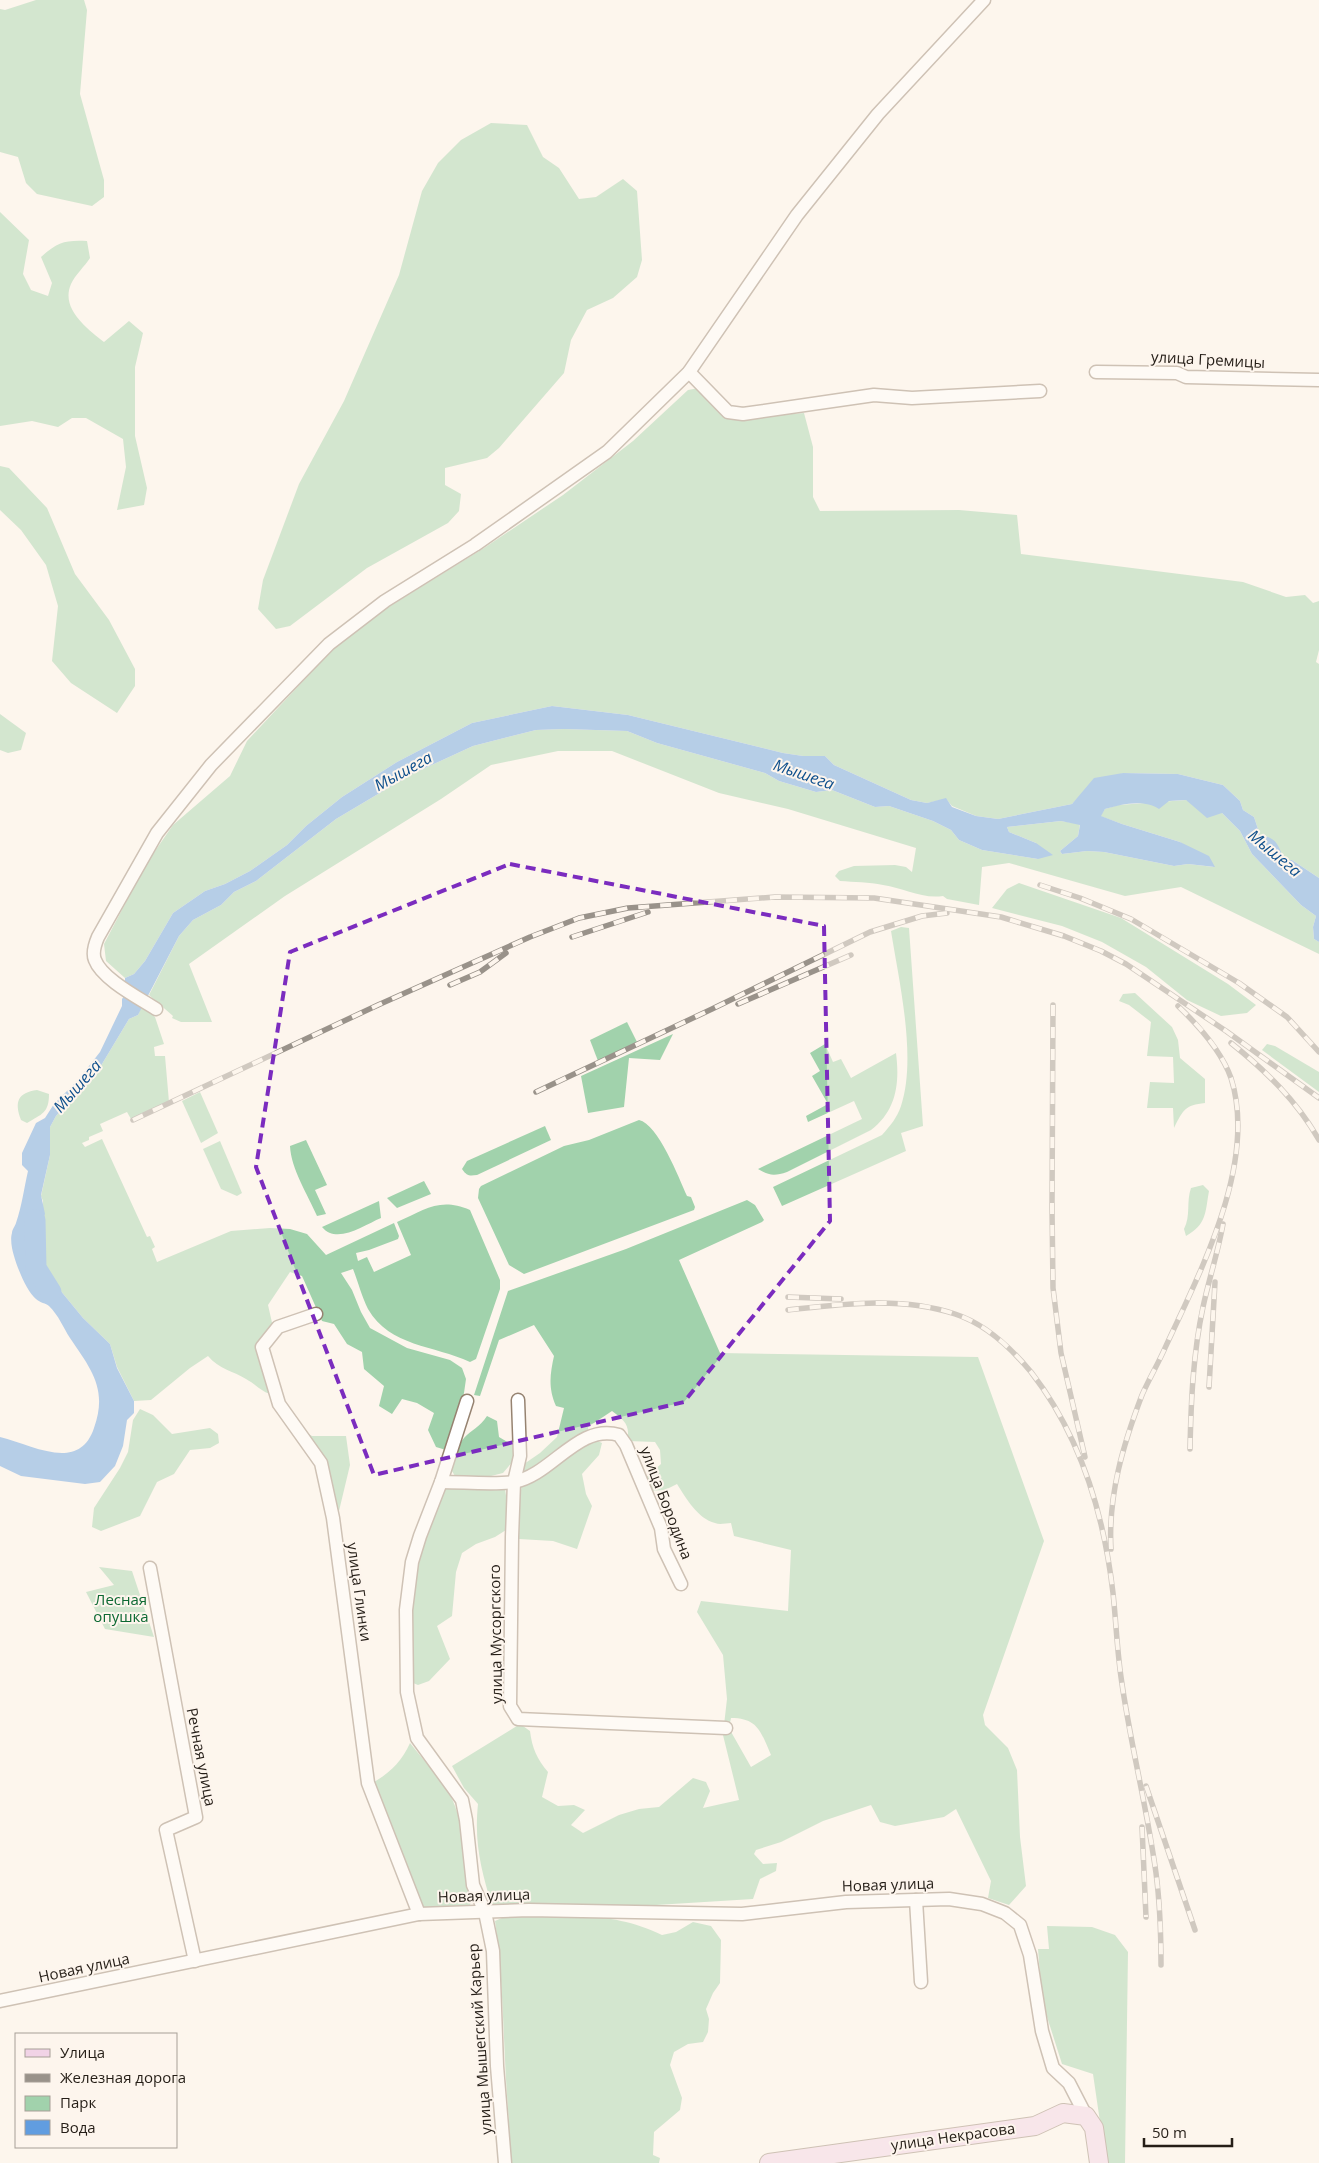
<svg xmlns="http://www.w3.org/2000/svg" width="1319" height="2163" font-family="'Open Sans',sans-serif">
<style>
.green{fill:#a1d2ac}
.water{fill:#619de0}
.lines{fill:none;stroke-linecap:round;stroke-linejoin:round}
.river{stroke:#619de0;stroke-width:21}
.street-casing{stroke:#968371;stroke-width:15}
.secondary-casing{stroke:#968371;stroke-width:20}
.street{stroke:#fff;stroke-width:12}
.secondary{stroke:#f1d3e6;stroke-width:18}
.rail-casing{stroke:#99928a;stroke-width:5.5}
.rail{stroke:#fdf5ed;stroke-width:4;stroke-dasharray:11;stroke-linecap:butt}
.marked{fill:none;stroke:#7b2cbf;stroke-width:4;stroke-dasharray:10 6;stroke-linejoin:round}
.labels{text-anchor:middle;stroke-width:4;stroke-linejoin:round;paint-order:stroke}
.street-label{font-size:15px;fill:#251e17;stroke:#fdf5ed}
.park-label{font-size:15px;fill:#0c6932;stroke:#fdf5ed}
.water-label{font-size:16px;font-style:italic;fill:#0e4f8c;stroke:#fdf5ed}
</style>
<rect width="100%" height="100%" fill="#fdf5ed"/>
<g class="green">
<path d="M36 0H84L87 10 80 94 104 180V197L92 206 37 194 26 183 18 157 0 152V9L5 10Z"/>
<path d="M491 123 527 125 543 157 559 168 579 199 596 197 623 179 637 191 642 260 637 277 613 298 587 310 571 340 564 373 499 448 487 458 445 468V485L461 494 459 511 448 523 367 568 290 626 276 629 258 609 263 580 299 484 344 401 399 275 422 191 438 163 461 140Z"/>
<path d="M0 212 29 240 23 274 31 290 48 296 52 283 41 257C58 242 65 240 87 241L90 258C85 266 75 275 71 284 60 309 88 329 104 342L129 321 143 333 135 367V436L147 488 144 505 117 510 126 467 123 439 86 418H72L58 427 32 421 0 426Z"/>
<path d="M699 388 715 405 733 419 804 413 813 447V497L820 511 959 510 1017 515 1021 554 1243 582 1286 597 1305 595 1313 603 1319 601V650L1316 662 1319 664V878L1292 860H1284L1260 835 1254 817 1243 810 1240 801 1223 785 1178 774 1123 773 1083 793 1072 804 998 819 976 816 952 806 946 799 927 803 911 800 834 765 825 756H803L783 753 628 715 552 706 472 723 397 762 342 797 306 826 287 845 250 871 225 884 205 891 173 913 145 961 134 974 125 978 106 961 104 944 146 864 173 825 230 776 247 741 332 650 382 611 484 548 563 495 633 441 688 390Z"/>
<path d="M0 466 9 468 47 508 75 574 109 620 135 669V686L117 713 71 683 52 661 58 606 46 565 21 530 0 510Z"/>
<path d="M0 714 26 733 21 750 8 753 0 750Z"/>
<path d="M564 729 627 731 657 743 765 773 779 781 816 792 832 790 875 807 889 806 933 821 951 830 959 840 982 850 1038 859 1036 843 1009 832 1007 827 1061 821 1080 824 1078 836 1060 851 1062 854 1087 851 1104 852 1174 866 1188 864 1214 867 1180 842 1122 824 1100 816 1105 809 1118 805 1186 800 1222 813 1240 831 1252 854 1301 905 1316 916 1313 927 1314 939 1319 942V954L1181 887 1125 896 1009 863 982 867 979 905 947 899 943 896C921 899 904 888 883 885 869 882 854 882 840 881L835 876 839 871 854 866 895 865 906 867 912 872 916 848 788 809 719 793 612 751H558L491 765 441 799 285 896 189 964 212 1022H181L172 1018 173 1016 149 995 179 936 193 920 221 905 234 892 256 881 336 819 410 775 473 746 536 730Z"/>
<path d="M1019 883 1121 918 1228 984 1256 1005 1247 1013 1221 1016 1187 1000 1146 967 1102 942 1062 926 992 908 1007 889Z"/>
<path d="M901 927 909 928 923 1126 901 1133 906 1151 782 1206 773 1187 882 1135C890 1126 897 1118 901 1106 917 1058 899 981 891 931Z"/>
<path d="M1135 993 1172 1027 1178 1040 1180 1058 1205 1079V1103C1185 1105 1183 1110 1174 1128L1173 1108H1147L1150 1082 1174 1083 1173 1057 1147 1056 1151 1022 1129 1005 1119 1001 1123 994Z"/>
<path d="M142 1006 155 1017 164 1044 154 1047 155 1056H165L169 1102 131 1119 127 1112 100 1124 103 1131 89 1137V1140L82 1143 85 1147 102 1139 147 1237 150 1236 155 1247 152 1249 157 1262 231 1231 270 1228 290 1229 307 1234 326 1255 394 1223 399 1236 398 1239 369 1250 356 1253 358 1261 367 1257 374 1272 411 1255 397 1222C425 1210 439 1197 470 1210L500 1280V1289L476 1359 470 1362C434 1345 390 1347 368 1309 362 1297 358 1282 353 1269L341 1273 352 1290 361 1312 370 1328 407 1348 450 1360 462 1368 466 1379 464 1393 446 1450 436 1447 428 1430 434 1413 417 1403 402 1399 392 1414 379 1406 384 1386 364 1369 362 1352 347 1344 334 1324 322 1321 302 1276 290 1272 268 1305 273 1327 261 1341 274 1395C262 1393 257 1385 246 1379 233 1371 219 1369 208 1356L190 1368 151 1400 134 1401 117 1367 110 1344 83 1318 46 1273 36 1268 31 1260 41 1223 43 1201 41 1196 50 1155V1127L56 1116 99 1069 129 1019 138 1015Z"/>
<path d="M627 1022 637 1042 598 1061 590 1040Z"/>
<path d="M673 1034 660 1060 629 1058 624 1107 588 1113 581 1076Z"/>
<path d="M825 1044 833 1062 841 1059 851 1078 896 1053C900 1084 896 1111 871 1130L787 1172C775 1176 769 1176 758 1169L862 1119 854 1101 808 1122 806 1116 828 1104 812 1076 820 1071 810 1053Z"/>
<path d="M1267 1044 1275 1046 1319 1072V1092L1262 1050Z"/>
<path d="M37 1090 49 1094C49 1113 42 1114 27 1123L21 1120C14 1101 18 1093 37 1090Z"/>
<path d="M200 1092 218 1133 201 1143 182 1101Z"/>
<path d="M639 1120C658 1124 679 1178 687 1196L691 1197 695 1207 694 1210 524 1274 509 1265 478 1198 479 1189 481 1186 564 1146 589 1140Z"/>
<path d="M545 1126 551 1140 477 1175C469 1176 467 1176 462 1169L467 1161Z"/>
<path d="M306 1140 327 1185 315 1190 326 1214 317 1216C308 1195 291 1169 290 1146Z"/>
<path d="M220 1141 242 1193 237 1196 221 1189 203 1149Z"/>
<path d="M424 1181 431 1194 397 1208 387 1198Z"/>
<path d="M1203 1185 1209 1191C1205 1213 1207 1224 1186 1236L1184 1229C1191 1216 1186 1202 1191 1188Z"/>
<path d="M747 1200 755 1205 764 1220 762 1222 679 1260 720 1353 978 1357 1044 1541 983 1715 985 1725 1008 1748 1017 1770 1020 1837 1026 1886 1009 1905 988 1898 991 1881 956 1809 944 1817 895 1826 880 1822 871 1805 823 1821 781 1842 756 1850 754 1854 763 1864 777 1863 776 1871 760 1879 753 1899 656 1905 492 1906C481 1869 474 1843 478 1804L464 1788 452 1766 520 1724 530 1731C532 1748 537 1759 548 1772L542 1797 558 1806 574 1805 585 1810 571 1825 583 1833 619 1815 639 1809 659 1807 693 1778 706 1782 710 1791 703 1808 739 1800 722 1731 730 1730 751 1767 771 1755C761 1732 758 1718 731 1718L729 1728 724 1725 727 1699 723 1655 697 1612 701 1601 788 1611 791 1550 734 1536 731 1523C726 1523 720 1525 715 1523 698 1519 686 1498 677 1484L665 1490 649 1491 644 1479 661 1464 660 1450 655 1442 627 1441C631 1425 623 1419 612 1411L588 1427 589 1437 602 1443 599 1455 582 1474 586 1494 592 1506 577 1549 553 1541 519 1539 520 1499 524 1464 540 1453 557 1437 564 1408 556 1406C548 1388 550 1374 554 1356L534 1325 499 1340 480 1396 474 1395 508 1291 626 1249Z"/>
<path d="M379 1201 381 1218C364 1225 337 1245 322 1227Z"/>
<path d="M140 1409 153 1415 172 1434 210 1428 218 1434 219 1443 210 1448 190 1450 174 1474 157 1482 140 1516 101 1531 92 1527 94 1508 120 1468 128 1452 133 1420Z"/>
<path d="M487 1416 497 1421 499 1437 514 1446V1460L503 1473 491 1476H455L450 1468C453 1458 457 1446 464 1438 471 1430 480 1427 487 1416Z"/>
<path d="M302 1430 312 1436H346L350 1465 339 1511 333 1507Z"/>
<path d="M445 1487 505 1489 508 1508 506 1530 495 1537 476 1544 462 1553 456 1572 452 1616 437 1626 450 1659 429 1681 418 1685 413 1683 411 1601 416 1560Z"/>
<path d="M99 1567 132 1571 154 1637 105 1629 86 1592 114 1585Z"/>
<path d="M410 1743C425 1763 447 1783 455 1806 466 1835 466 1868 472 1898L470 1905 422 1908 374 1782C391 1772 402 1761 410 1743Z"/>
<path d="M578 1915C610 1918 633 1921 662 1935L676 1932 693 1922 711 1926 721 1940 720 1983 713 1993 706 2009 709 2019 708 2032 703 2042 688 2044 674 2052 670 2065 682 2098 680 2110 654 2132 653 2155 660 2158 659 2163H512C508 2146 510 2127 508 2109 503 2047 504 1984 495 1921L504 1917Z"/>
<path d="M1047 1926 1092 1927 1115 1935 1128 1952 1125 2163H1106L1093 2074 1062 2064 1042 2001 1038 1949H1049Z"/>
</g>
<path class="water" d="M552 706 628 715 783 753 803 756H825L834 765 911 800 927 803 946 798 952 807 976 816 998 819 1072 804 1094 778 1123 773 1178 774 1223 785 1240 801 1243 810 1254 817 1260 835C1277 838 1278 844 1284 860H1292L1319 878V942L1314 939 1313 927 1316 916 1301 905 1252 854 1240 831 1222 813 1207 818 1186 800 1169 801 1159 809C1144 799 1122 804 1105 809L1101 816 1122 824 1180 842 1209 856 1215 867 1188 864 1174 866 1104 852 1087 851 1062 854 1060 851 1078 836 1080 825 1061 821 1007 827 1009 832 1036 843 1053 855 1038 859 982 850 959 840 951 830 933 821 889 806 875 807 832 790 816 792 779 781 765 773 657 743 627 731 564 729 536 730 473 746 410 775 336 819 256 881 234 892 221 905 193 920 179 936 138 1015 129 1019 99 1069 56 1116 50 1127V1155L41 1195 45 1214 41 1223 44 1228V1239L33 1250 31 1260 36 1268 46 1273 83 1318 110 1344 117 1368 134 1401V1413L127 1420 123 1446 115 1466 100 1482 85 1484 21 1476 0 1466V1437C33 1445 79 1473 94 1428 108 1389 91 1369 70 1338 63 1327 59 1316 49 1306 46 1303 40 1303 36 1299 27 1292 17 1267 14 1256 12 1250 10 1239 12 1233 12 1230 15 1226 16 1223 22 1206 24 1188 28 1171L22 1165V1153L36 1123 45 1118 54 1104 78 1080 100 1052 122 1006V999L125 995V978L134 974 145 961 173 913 205 891 225 884 250 871 287 845 306 826 342 797 397 762 472 723Z"/>
<g class="lines">
<path class="river" d="M35 1220 36 1268 51 1292"/>
<g class="street-casing">
<g id="street">
<path d="M689 372 728 412 743 414 874 395 912 398 1040 391"/>
<path d="M1096 372 1177 373 1186 377 1319 380"/>
<path d="M156 1009C139 998 102 979 95 960 92 953 95 944 98 937L157 833 211 765 329 644 385 601 475 545 607 452 689 372 797 215 878 114 984 0"/>
<path d="M316 1314 278 1327 262 1347 279 1404 321 1463 333 1518 368 1783 419 1914"/>
<path d="M518 1400 520 1456 514 1482 512 1537 510 1706 518 1719 726 1728"/>
<path d="M467 1401 441 1482 420 1536 412 1562 406 1610 407 1692 417 1738 462 1800 466 1820 473 1885 485 1912 493 1951 497 2066 505 2163"/>
<path d="M441 1482C462 1482 496 1485 514 1482 552 1475 578 1423 619 1435L626 1445 661 1528 664 1549 681 1584"/>
<path d="M150 1568 196 1817 166 1830 195 1961"/>
<path d="M916 1900 921 1982"/>
<path d="M0 2001 419 1914 529 1910 742 1914 846 1902 949 1899 982 1904 1005 1913 1020 1925 1030 1955 1042 2031 1053 2068 1069 2083 1086 2116"/>
</g>
</g>
<g class="secondary-casing">
<path id="secondary" d="M769 2163 1035 2126 1063 2113 1086 2116 1094 2128 1099 2163"/>
</g>
<use href="#street" class="street"/>
<use href="#secondary" class="secondary"/>
<g class="rail-casing">
<g id="rail">
<path d="M1040 885 1080 898 1131 919 1239 983 1287 1017 1319 1052"/>
<path d="M572 937 648 912"/>
<path d="M450 985 480 972 506 953"/>
<path d="M738 1004 851 955"/>
<path d="M1053 1005 1052 1208 1053 1288 1061 1353 1085 1457"/>
<path d="M1231 1043C1266 1071 1297 1101 1319 1140"/>
<path d="M536 1092 712 1009 870 932 922 916 947 913"/>
<path d="M133 1120 378 1005 530 937 579 918 628 908 775 897 874 898 1001 917 1064 936 1101 951 1126 964 1226 1031 1319 1098"/>
<path d="M788 1297 841 1299"/>
<path d="M788 1310C842 1304 902 1296 955 1314 986 1324 1011 1348 1031 1372 1080 1435 1104 1515 1113 1593 1116 1621 1117 1649 1121 1677 1130 1743 1147 1807 1156 1873 1160 1904 1161 1934 1161 1965"/>
<path d="M1209 1387 1215 1282"/>
<path d="M1190 1449C1191 1401 1193 1354 1203 1307 1209 1279 1218 1252 1223 1224"/>
<path d="M1111 1549C1108 1495 1123 1445 1142 1395 1149 1379 1158 1364 1165 1348 1200 1272 1258 1163 1231 1078 1221 1050 1199 1026 1178 1006"/>
<path d="M1146 1786 1195 1930"/>
<path d="M1142 1827 1146 1917"/>
</g>
</g>
<use href="#rail" class="rail"/>
</g>
<path d="M0 0H1319V2163H0ZM510 864 824 926 830 1221 684 1402 374 1475 256 1167 290 952Z" fill="#fdf5ed" fill-opacity=".55" fill-rule="evenodd"/>
<path class="marked" d="M510 864 824 926 830 1221 684 1402 374 1475 256 1167 290 952Z"/>
<g class="labels">
<g class="street-label">
<text transform="translate(1208 360) rotate(3)" y="5">улица Гремицы</text>
<text transform="translate(666 1503) rotate(69)" y="5">улица Бородина</text>
<text transform="translate(359 1592) rotate(82)" y="5">улица Глинки</text>
<text transform="translate(496 1634) rotate(-91)" y="5">улица Мусоргского</text>
<text transform="translate(201 1757) rotate(79)" y="5">Речная улица</text>
<text transform="translate(888 1885) rotate(-2)" y="5">Новая улица</text>
<text transform="translate(484 1896) rotate(-2)" y="5">Новая улица</text>
<text transform="translate(84 1968) rotate(-12)" y="5">Новая улица</text>
<text transform="translate(480 2039) rotate(-94)" y="5">улица Мышегский Карьер</text>
<text transform="translate(953 2137) rotate(-8)" y="5">улица Некрасова</text>
</g>
<g class="park-label">
<text x="121" y="1605">Лесная<tspan x="121" dy="17">опушка</tspan></text>
</g>
<g class="water-label">
<text transform="translate(403 771) rotate(-29)" y="6">Мышега</text>
<text transform="translate(804 774) rotate(19)" y="6">Мышега</text>
<text transform="translate(1275 853) rotate(40)" y="6">Мышега</text>
<text transform="translate(77 1086) rotate(-49)" y="6">Мышега</text>
</g>
</g>
<rect x="15" y="2033" width="162" height="115" fill="#fdf5ed" stroke="#a79f97"/>
<rect x="25" y="2049" width="25" height="8" fill="#f1d3e6" stroke="#a79f97"/>
<text x="60" y="2058" font-size="15" fill="#251e17">Улица</text>
<rect x="25" y="2074" width="25" height="8" fill="#99928a" stroke="#a79f97"/>
<text x="60" y="2083" font-size="15" fill="#251e17">Железная дорога</text>
<rect x="25" y="2096" width="25" height="15" fill="#a1d2ac" stroke="#a79f97"/>
<text x="60" y="2108" font-size="15" fill="#251e17">Парк</text>
<rect x="25" y="2120" width="25" height="15" fill="#619de0" stroke="#a79f97"/>
<text x="60" y="2133" font-size="15" fill="#251e17">Вода</text>
<path d="M1144 2138v8h88v-8" fill="none" stroke="#251e17" stroke-width="2.5"/>
<text x="1152" y="2138" font-size="15" fill="#251e17" stroke="#fdf5ed" stroke-width="4" paint-order="stroke">50 m</text>
</svg>
